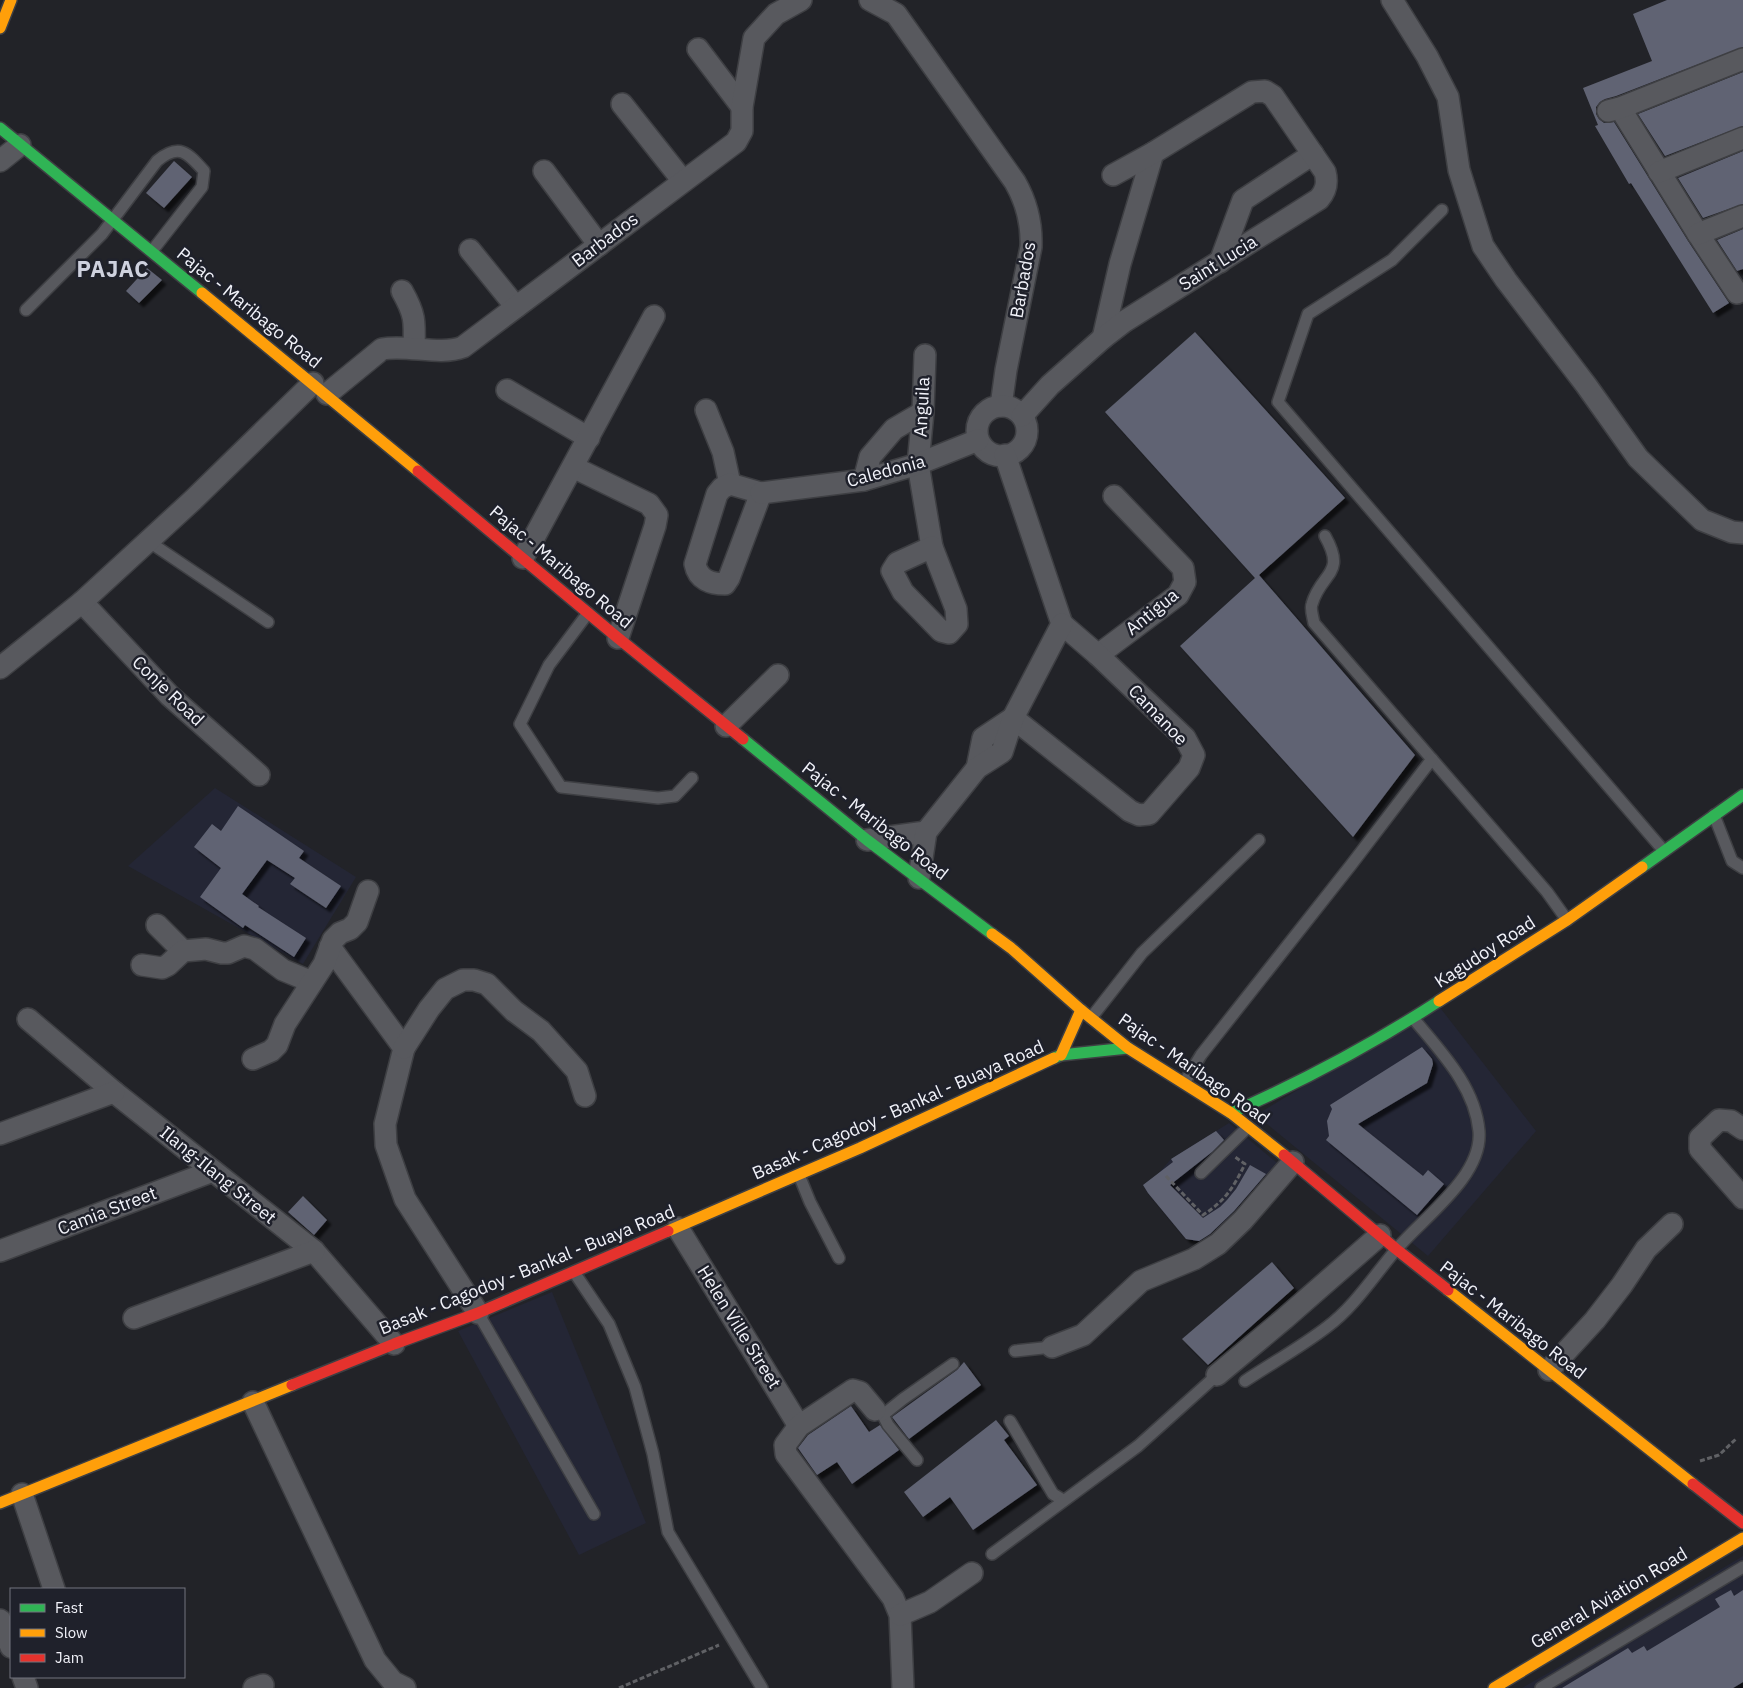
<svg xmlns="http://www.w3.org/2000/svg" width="1743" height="1688" font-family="'IBM Plex Sans',sans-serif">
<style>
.built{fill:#242635}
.building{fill:#606373;filter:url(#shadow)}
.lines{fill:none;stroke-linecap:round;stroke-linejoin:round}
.lane-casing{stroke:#3e3f43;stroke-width:14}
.street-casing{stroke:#3e3f43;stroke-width:24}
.fast-casing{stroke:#3e3f43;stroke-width:14}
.slow-casing{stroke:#3e3f43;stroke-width:14}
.jam-casing{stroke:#3e3f43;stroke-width:14}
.path{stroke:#606165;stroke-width:3;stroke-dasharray:5 2.5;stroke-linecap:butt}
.lane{stroke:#58595e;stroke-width:11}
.street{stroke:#58595e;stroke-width:21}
.fast{stroke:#30b455;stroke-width:11}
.slow{stroke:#ff9f0a;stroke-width:11}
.jam{stroke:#e5322d;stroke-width:11}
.labels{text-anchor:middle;stroke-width:5;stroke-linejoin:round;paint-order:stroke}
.street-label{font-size:18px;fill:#f2f3fa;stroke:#1f212b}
.district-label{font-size:22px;font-weight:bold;letter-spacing:1px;fill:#ced1de;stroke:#1f212b}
</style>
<defs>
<filter id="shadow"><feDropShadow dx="4.5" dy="4.5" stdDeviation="1" flood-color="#0009"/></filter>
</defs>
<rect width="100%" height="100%" fill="#222328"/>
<g class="built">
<path d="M215 788 356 877 303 964 128 866Z"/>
<path d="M1438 1005 1536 1131 1428 1256 1256 1115Z"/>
<path d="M1229 1123 1282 1167 1206 1243 1186 1239 1148 1193 1143 1185 1158 1174 1171 1159Z"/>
<path d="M552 1292 646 1523 579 1555 458 1331Z"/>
<path d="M1743 1556V1688H1522L1571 1660Z"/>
</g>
<g class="building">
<path d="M1667 0H1743V47L1616 96 1605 99 1600 102 1596 107V114L1599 119 1604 123 1614 122 1688 241 1729 303 1713 313 1631 183 1629 184 1595 126 1598 125 1583 88 1652 61 1633 14Z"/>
<path d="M1743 72V126L1665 156 1638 114Z"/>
<path d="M1743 151V204L1703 218 1678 178Z"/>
<path d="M174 161 192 177 164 208 146 193Z"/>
<path d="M1743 229V269L1737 271 1717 240Z"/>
<path d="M147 268 162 280 139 303 126 291Z"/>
<path d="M1195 332 1345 498 1259 575 1415 755 1353 837 1180 646 1255 578 1105 412Z"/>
<path d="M238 806 304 851 299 858 341 886 326 908 290 884 295 878 267 860 242 894 259 906 258 907 306 938 294 957 245 925 243 928 200 897 221 868 194 847 212 824 221 831Z"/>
<path d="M1422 1047 1432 1059 1433 1064 1427 1083 1358 1124 1423 1176 1428 1170 1444 1184 1417 1215 1326 1140 1329 1136 1327 1121 1332 1109 1330 1105Z"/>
<path d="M1216 1131 1224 1140 1212 1152 1170 1185 1203 1218 1220 1207 1227 1200 1236 1189 1250 1165 1266 1174 1234 1211 1210 1234 1199 1241 1186 1239 1148 1193 1143 1185 1173 1162 1171 1159Z"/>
<path d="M303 1196 327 1220 314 1235 288 1212Z"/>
<path d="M1272 1262 1294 1288 1208 1365 1182 1339Z"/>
<path d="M964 1362 981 1385 909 1439 892 1417 957 1370Z"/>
<path d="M851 1406 869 1432 880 1425 899 1450 852 1484 837 1462 817 1475 798 1448 808 1435Z"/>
<path d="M996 1420 1009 1436 1004 1440 1037 1485 973 1530 950 1497 923 1517 904 1492Z"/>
<path d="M1731 1590 1734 1596 1743 1590V1682L1733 1688H1562L1628 1648 1632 1653 1644 1646 1647 1651 1720 1607 1715 1599Z"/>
</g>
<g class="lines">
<g class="lane-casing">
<g id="lane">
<path d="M1442 210 1392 260 1308 314 1278 402 1664 851"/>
<path d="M26 310 102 234 157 161C179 143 187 152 204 171L202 187 152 251"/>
<path d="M1325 536C1347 575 1321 572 1312 604 1310 609 1313 617 1314 623L1547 892 1567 920"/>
<path d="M148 541 268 622"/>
<path d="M588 613 549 665 520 724 561 787 658 798 675 796 692 778"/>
<path d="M1714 815 1732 861 1743 868"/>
<path d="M1091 1018 1142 953 1259 840"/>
<path d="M1184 1083 1201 1055 1351 865 1432 759"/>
<path d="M1201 1173 1248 1127"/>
<path d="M799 1175 810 1202 839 1258"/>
<path d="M574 1272 609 1324 635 1387 653 1454 668 1532 762 1688"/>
<path d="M478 1313 594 1514"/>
<path d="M1015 1351 1052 1347"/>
<path d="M1245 1381C1272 1363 1301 1347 1327 1327 1354 1307 1373 1277 1395 1251 1421 1219 1483 1177 1479 1131 1475 1086 1440 1051 1413 1018"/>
<path d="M878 1412 883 1415 888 1425 917 1460"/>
<path d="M883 1415 903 1399 953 1364"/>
<path d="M1010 1421 1053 1494 1063 1500"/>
<path d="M992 1554 1138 1446 1217 1375"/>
<path d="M1541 1688 1743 1567"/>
</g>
</g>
<g class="street-casing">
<g id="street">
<path d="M870 0 896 14 1015 182C1027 203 1032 223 1031 247L1006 370 1001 406"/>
<path d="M1392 0 1427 56 1448 97 1459 170 1483 246 1506 280 1586 385 1638 458 1702 520 1732 532 1743 533"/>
<path d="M698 49 742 107"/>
<path d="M622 104 683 181"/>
<path d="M1620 108 1698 234 1737 293"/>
<path d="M1608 111 1620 108 1743 59"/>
<path d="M0 161 20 145"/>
<path d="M544 171 599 245"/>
<path d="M1659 172 1743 138"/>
<path d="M1698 234 1743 216"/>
<path d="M470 250 516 307"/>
<path d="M1220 262 1243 200 1313 154"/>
<path d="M402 291C415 314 415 321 414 347"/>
<path d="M1103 338 1120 264 1153 153"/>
<path d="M925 355 923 412 918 464 932 547"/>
<path d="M507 390 589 438"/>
<path d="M327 394 382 349C408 344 439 356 463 347L736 142 742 131V107L754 38 776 14 801 0"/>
<circle cx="1002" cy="431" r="25"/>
<path d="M706 410 723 452 730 484"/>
<path d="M1022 416 1050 385 1103 338 1125 321 1319 199C1326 191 1328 183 1325 172L1273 96 1265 91 1252 92 1153 153 1113 175"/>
<path d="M1005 455 1062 624"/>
<path d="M573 467 649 504 657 515 655 526 618 638"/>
<path d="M864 480 870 457 894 429 923 412"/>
<path d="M730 484 761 493 729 578 725 584C711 584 698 580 695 564L717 494 722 488Z"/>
<path d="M761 493 864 480 918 464 978 440"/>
<path d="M932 547 956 609 957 624 949 633 941 631 903 592 892 571 897 563Z"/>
<path d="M523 558 654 316"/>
<path d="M82 602 170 696 259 775"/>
<path d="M1098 655 1178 595 1185 582 1183 568 1114 496"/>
<path d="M0 668 82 602 193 500 313 383"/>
<path d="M1013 718 1130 811 1139 815 1149 814 1189 768 1194 755 1185 738 1098 655 1062 624"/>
<path d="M726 726 778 675"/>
<path d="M977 768 983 738 1013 718"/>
<path d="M867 840 926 832"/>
<path d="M919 878 926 832 977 768 1002 752 1013 718 1062 624"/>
<path d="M157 925 183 951"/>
<path d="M330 947 404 1048 385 1124 386 1145 405 1199 478 1313"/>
<path d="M142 965 162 968 168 965 183 951 206 949 222 953H228L244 946 255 949 283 970 312 982"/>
<path d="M28 1019 114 1092 314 1251 394 1344"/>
<path d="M404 1048 429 1009 445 989 463 980H474L487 984 514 1011 541 1031 577 1071 585 1096"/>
<path d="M253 1059 271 1051 277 1045 285 1024 324 964 333 940 340 933 350 929 357 922 368 891"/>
<path d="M1743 1129 1731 1121 1719 1120 1700 1138V1149L1743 1198"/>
<path d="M0 1134 114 1092"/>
<path d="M678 1228 799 1426"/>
<path d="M0 1251 213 1171"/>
<path d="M134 1318 314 1251"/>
<path d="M1052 1347 1083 1335 1141 1281 1194 1259 1218 1244 1243 1220 1293 1162"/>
<path d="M1549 1370 1595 1320 1622 1285 1646 1249 1672 1224"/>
<path d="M1217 1375 1284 1319 1380 1235"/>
<path d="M253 1402 375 1660 393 1682 405 1688"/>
<path d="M875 1410 860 1392 853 1390 799 1426 785 1445 786 1454 893 1598 900 1615 903 1688"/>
<path d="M22 1494 54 1589"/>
<path d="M900 1615 930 1602 972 1573"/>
<path d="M0 1620 11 1647"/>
<path d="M23 1677 27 1688"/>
<path d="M254 1688 263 1685"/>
</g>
</g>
<g class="fast-casing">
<g id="fast">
<path d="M0 128 202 293"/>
<path d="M743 739 867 840 992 934"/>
<path d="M1642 867 1743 795"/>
<path d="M1054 1058 1061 1055 1128 1048"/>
<path d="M1231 1113C1303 1081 1373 1044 1439 1001"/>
</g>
</g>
<g class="slow-casing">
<g id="slow">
<path d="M0 28 11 0"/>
<path d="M202 293 418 471"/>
<path d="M992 934 1011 948 1081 1010 1128 1048 1231 1113 1284 1155"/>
<path d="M1439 1001 1567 920 1642 867"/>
<path d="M1061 1055 1081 1010"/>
<path d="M668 1231 860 1148 1054 1058"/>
<path d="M1448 1290 1693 1484"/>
<path d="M0 1503 292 1385"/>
<path d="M1494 1688 1743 1538"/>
</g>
</g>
<g class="jam-casing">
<g id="jam">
<path d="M418 471 618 638 743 739"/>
<path d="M1284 1155 1396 1249 1448 1290"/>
<path d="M292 1385 394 1344 478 1313 668 1231"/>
<path d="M1693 1484 1743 1523"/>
</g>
</g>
<g class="path">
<path d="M1166 1176 1203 1215C1226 1200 1233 1188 1245 1164L1235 1157"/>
<path d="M1700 1461 1719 1455 1737 1438"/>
<path d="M619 1688 719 1645"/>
</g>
<use href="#lane" class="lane"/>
<use href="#street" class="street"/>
<use href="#fast" class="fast"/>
<use href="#slow" class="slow"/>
<use href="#jam" class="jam"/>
</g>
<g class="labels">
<g class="street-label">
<text transform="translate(605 240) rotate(-37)" y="6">Barbados</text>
<text transform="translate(1218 263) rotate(-32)" y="6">Saint Lucia</text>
<text transform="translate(1023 280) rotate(-80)" y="6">Barbados</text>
<text transform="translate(249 308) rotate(39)" y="6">Pajac - Maribago Road</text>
<text transform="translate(922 407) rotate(-87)" y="6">Anguila</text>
<text transform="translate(886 471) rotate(-15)" y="6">Caledonia</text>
<text transform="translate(561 567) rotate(40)" y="6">Pajac - Maribago Road</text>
<text transform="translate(1152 612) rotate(-39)" y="6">Antigua</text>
<text transform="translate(168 691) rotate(44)" y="6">Conje Road</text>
<text transform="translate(1158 715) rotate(46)" y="6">Camanoe</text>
<text transform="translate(875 821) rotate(38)" y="6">Pajac - Maribago Road</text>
<text transform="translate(1485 952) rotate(-33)" y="6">Kagudoy Road</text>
<text transform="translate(1194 1069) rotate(35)" y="6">Pajac - Maribago Road</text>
<text transform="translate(898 1110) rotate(-24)" y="6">Basak - Cagodoy - Bankal - Buaya Road</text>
<text transform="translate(218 1175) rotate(39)" y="6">Ilang-Ilang Street</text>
<text transform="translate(107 1211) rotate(-21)" y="6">Camia Street</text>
<text transform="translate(527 1270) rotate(-22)" y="6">Basak - Cagodoy - Bankal - Buaya Road</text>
<text transform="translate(1513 1320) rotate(38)" y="6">Pajac - Maribago Road</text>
<text transform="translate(739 1327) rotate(58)" y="6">Helen Ville Street</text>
<text transform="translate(1609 1598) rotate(-31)" y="6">General Aviation Road</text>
</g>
<g class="district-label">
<text x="113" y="277">PAJAC</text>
</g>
</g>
<rect x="10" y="1588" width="175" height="90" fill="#1f212b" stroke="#73757e"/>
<rect x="20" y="1604" width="25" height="8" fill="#30b455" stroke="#73757e"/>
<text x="55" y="1613" font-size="15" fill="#f2f3fa">Fast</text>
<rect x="20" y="1629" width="25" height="8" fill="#ff9f0a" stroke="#73757e"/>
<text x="55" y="1638" font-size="15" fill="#f2f3fa">Slow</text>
<rect x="20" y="1654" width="25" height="8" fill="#e5322d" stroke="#73757e"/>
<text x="55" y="1663" font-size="15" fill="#f2f3fa">Jam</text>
</svg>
